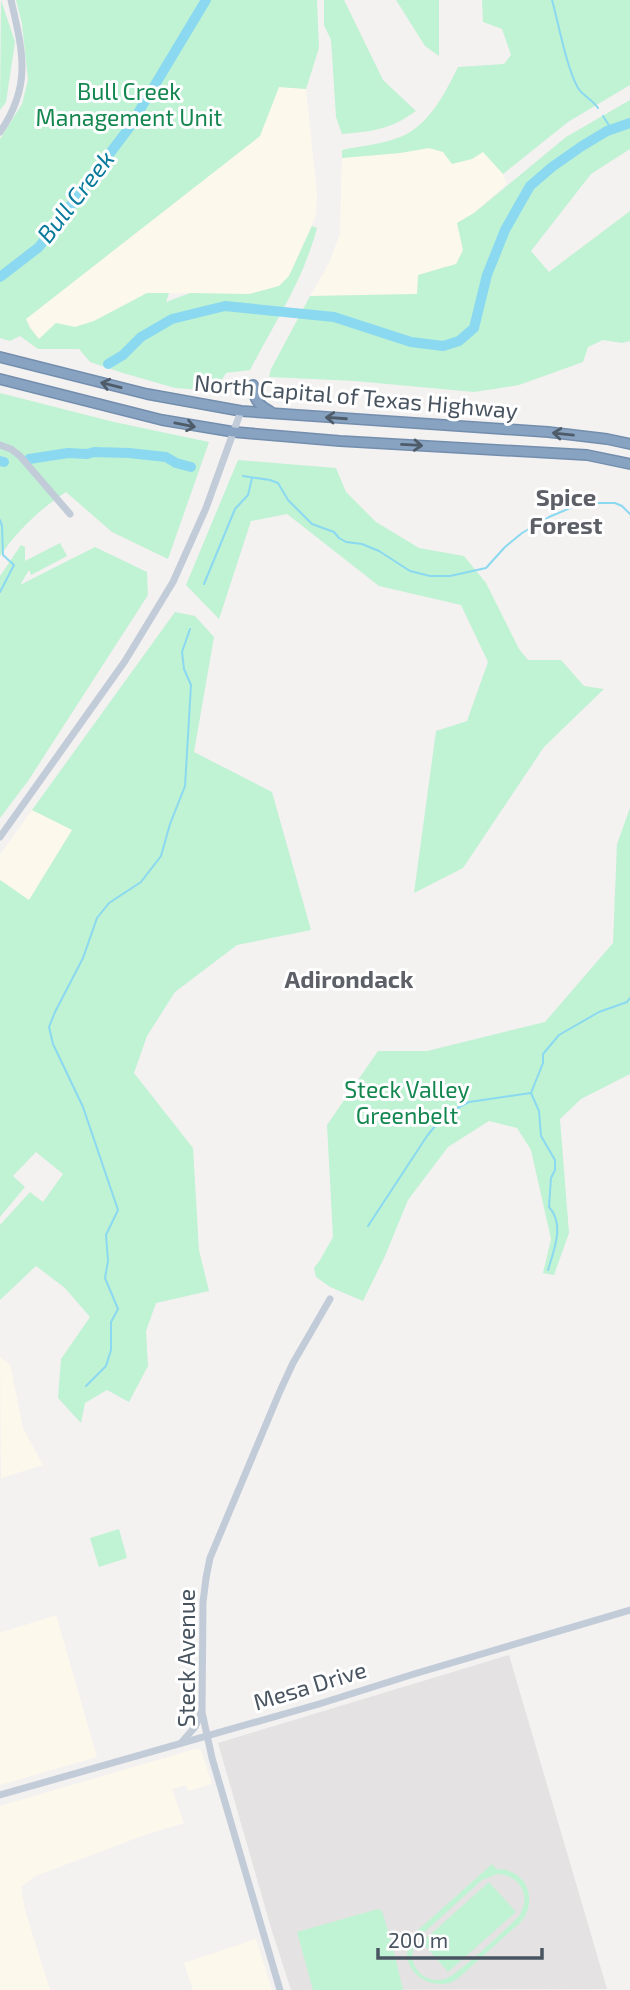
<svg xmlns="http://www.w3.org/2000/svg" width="630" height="1990" font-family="'Exo 2',sans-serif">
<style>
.commercial{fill:#fdf8ec}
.education{fill:#e5e2e3}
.green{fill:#c0f2d4;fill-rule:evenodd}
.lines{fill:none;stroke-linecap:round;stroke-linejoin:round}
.stream{stroke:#8bd9f0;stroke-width:2}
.river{stroke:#8bd9f0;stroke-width:10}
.highway-casing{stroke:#738ead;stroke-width:12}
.secondary{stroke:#c2ccd8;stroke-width:7}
.highway{stroke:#88a3c1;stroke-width:9}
.oneway{stroke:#4e5c6a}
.labels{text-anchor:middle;stroke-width:6;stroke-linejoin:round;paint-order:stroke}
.park-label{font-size:23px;fill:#14864f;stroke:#fff}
.street-label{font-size:23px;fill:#485460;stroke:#fff}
.water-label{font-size:24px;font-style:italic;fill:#087a9c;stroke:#fff}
.neighbourhood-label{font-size:24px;font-weight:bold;fill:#5d6167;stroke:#fff}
</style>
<rect width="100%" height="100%" fill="#f4f1f1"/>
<g class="commercial">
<path d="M279 87 306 89 317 195 316 215 289 276 279 286 249 294 147 293 94 321 75 327 56 323 38 339 26 319 260 136Z"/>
<path d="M429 148 472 159 483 151 503 174 507 184 474 213 457 223 463 250 456 265 442 267 417 294 310 296 328 265 340 234 342 158 400 153Z"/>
<path d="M32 810 73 830 29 900 0 880V855Z"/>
<path d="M0 1357 10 1364 23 1428 43 1465 1 1478Z"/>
<path d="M56 1615 97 1757 0 1785V1633Z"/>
<path d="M195 1749 201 1750 212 1784 188 1791 186 1785 172 1789 184 1823 142 1836 35 1876 21 1887 25 1910 50 1990H0V1806Z"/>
<path d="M256 1939 272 1990H193L184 1963Z"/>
</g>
<path class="education" d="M509 1655 607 1989 291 1990 271 1928 218 1743Z"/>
<g class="green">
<path d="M1 0 15 42 6 102 0 110Z"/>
<path d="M16 0H317L319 48 306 89 279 87 260 136 26 319 30 328 39 339 56 323 75 327 94 321 147 293H169L166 302 190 293 249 294 279 286 289 276 312 226 317 228C303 281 275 322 250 370L226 373 215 391 175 388 123 373 90 362 79 349H38L20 336 10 341 0 338V139L22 104 28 80 22 24Z"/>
<path d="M324 0H344L383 80 416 111C389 130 374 131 342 134L336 117 331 40 324 25Z"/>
<path d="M396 0H439V56L425 46Z"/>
<path d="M482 0H630V85L568 122 503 174 483 152 472 159 452 164 443 152 429 148 400 153 342 158V150C361 146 382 144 400 137 429 126 445 93 458 67L504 64 511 55 502 29 483 22Z"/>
<path d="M630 100V149L591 174 531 251 549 272 630 211V341L622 343 603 340 588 347 583 362 519 385 474 392 355 381 269 377 271 369 310 296 417 294 418 275 456 264 463 250 457 223 474 213 566 137Z"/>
<path d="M0 393 114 422 209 442 168 559 112 532 66 492C40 509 18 530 0 556Z"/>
<path d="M238 460 336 468 346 492 376 522 419 548 464 556 486 583 519 649 528 660H561L584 686 604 689 544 747 463 868 414 893 436 731 467 721 488 662 461 605 379 586 287 514 251 521 219 619 186 585Z"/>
<path d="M60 543 67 556 31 575 29 570 20 585 95 547 147 572 148 595 28 781 0 818V576L21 545 25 547V561Z"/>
<path d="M175 612 195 616 214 637 194 752 272 792 311 930 237 945 175 992 147 1036 134 1073 193 1148 199 1250 209 1291 156 1303 146 1331 148 1366 129 1402 107 1390 85 1403 81 1423 58 1398 61 1359 90 1317 65 1288 36 1266 0 1300V1225L30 1192 43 1202 63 1174 36 1152 13 1176 25 1187 0 1217V880L29 900 72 830 32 810Z"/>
<path d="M630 808V1074L581 1099 560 1119 569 1233 554 1275 543 1273 551 1239 531 1150 517 1128 489 1121 448 1147 408 1200 385 1256 363 1301 330 1287 316 1277 314 1268 320 1260 333 1237 327 1125 378 1051H427L545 1022 613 943 617 844Z"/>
<path d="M119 1529 127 1558 99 1567 90 1538Z"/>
<path d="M492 1864 496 1869C526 1868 540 1900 520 1923 505 1936 490 1950 475 1963 467 1970 459 1979 450 1983 416 1990 393 1956 417 1931ZM497 1874C520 1875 532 1896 519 1916 507 1928 458 1975 445 1979 434 1982 422 1978 416 1968 410 1958 412 1947 418 1938L482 1880Z"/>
<path d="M489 1882 516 1912 448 1972 422 1942Z"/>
<path d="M378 1909 382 1911 392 1943 403 1990H313L297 1932Z"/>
</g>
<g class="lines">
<g class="stream">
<path d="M552 0C559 25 566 66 578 88 583 96 593 100 598 108"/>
<path d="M603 116 612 130"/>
<path d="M243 476 270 480 278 483 288 500 312 524 334 532 339 538 346 542 362 544 379 551 410 571 430 576H450L486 568 505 547 522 533 549 517 582 503H615L622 506 630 514"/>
<path d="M0 520 2 526 3 555 14 565 0 592"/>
<path d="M204 584 235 509 248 495 252 478"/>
<path d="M531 1093 539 1111 541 1136 555 1160V1170L551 1178 549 1207C565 1224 554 1250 548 1270"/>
<path d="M368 1226 427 1136 444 1115 469 1102 531 1093 543 1063V1054L559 1035 599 1012 627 1002 630 998"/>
<path d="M86 1386 106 1366 111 1350V1322L118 1309 105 1278 108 1261 106 1235 118 1210 83 1107 53 1044 49 1027 55 1012 83 958 97 918 109 903 141 882 161 856 170 824 185 786 191 685 184 669 182 652 190 629"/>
</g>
<g class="river">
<path d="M0 277 39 247 129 128 206 0"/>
<path d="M108 364 123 355 141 337 172 319 225 306 334 317 411 342 443 346 459 341 474 328 487 275 505 230 530 186 552 167 582 146 607 131 630 123"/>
<path d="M29 459 68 453 87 454 94 452 129 453 166 457 176 463 191 467"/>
<path d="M0 461 4 462"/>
</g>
<g class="highway-casing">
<g id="highway">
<path d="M0 357 147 394 241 411 548 432 607 439 630 444"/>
<path d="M0 379 162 420 234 432 340 441 587 455 630 464"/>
<path d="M253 385C253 398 258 405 270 411"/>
</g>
</g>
<g class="secondary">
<path d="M0 132C32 86 23 52 11 0"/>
<path d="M0 445 11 449 20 456 70 514"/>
<path d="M0 837 125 661 173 582 206 508 241 411"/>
<path d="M181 1743 195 1727 201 1713"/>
<path d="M0 1795 319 1704 414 1674 630 1610"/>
<path d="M280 1990 212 1758 202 1712 203 1602 206 1578 210 1558 280 1391 293 1363 330 1299"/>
</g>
<use href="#highway" class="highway"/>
</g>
<defs><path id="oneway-shaft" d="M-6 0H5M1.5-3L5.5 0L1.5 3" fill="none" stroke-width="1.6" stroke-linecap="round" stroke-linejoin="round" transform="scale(1.75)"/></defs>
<g class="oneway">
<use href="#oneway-shaft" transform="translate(111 385) rotate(-166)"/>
<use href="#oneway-shaft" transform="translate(336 418) rotate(-176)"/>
<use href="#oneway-shaft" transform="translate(185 425) rotate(11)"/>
<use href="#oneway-shaft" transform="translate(563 434) rotate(-174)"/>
<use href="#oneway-shaft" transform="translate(412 445) rotate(3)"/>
</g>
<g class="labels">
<g class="park-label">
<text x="129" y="100">Bull Creek<tspan x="129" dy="26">Management Unit</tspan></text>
<text x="407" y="1098">Steck Valley<tspan x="407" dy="26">Greenbelt</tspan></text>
</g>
<g class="street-label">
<text transform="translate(356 397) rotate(5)" y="8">North Capital of Texas Highway</text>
<text transform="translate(187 1658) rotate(-90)" y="8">Steck Avenue</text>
<text transform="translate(310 1686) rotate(-17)" y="8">Mesa Drive</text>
</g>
<g class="water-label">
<text transform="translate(76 197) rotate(-52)" y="8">Bull Creek</text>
</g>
<g class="neighbourhood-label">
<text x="566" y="506">Spice<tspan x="566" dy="28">Forest</tspan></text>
<text x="349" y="988">Adirondack</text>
</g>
</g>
<path d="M378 1948v10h164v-10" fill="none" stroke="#485460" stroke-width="3.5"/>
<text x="388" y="1948" font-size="21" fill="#485460" stroke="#ffffff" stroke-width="5" paint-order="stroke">200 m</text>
</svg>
